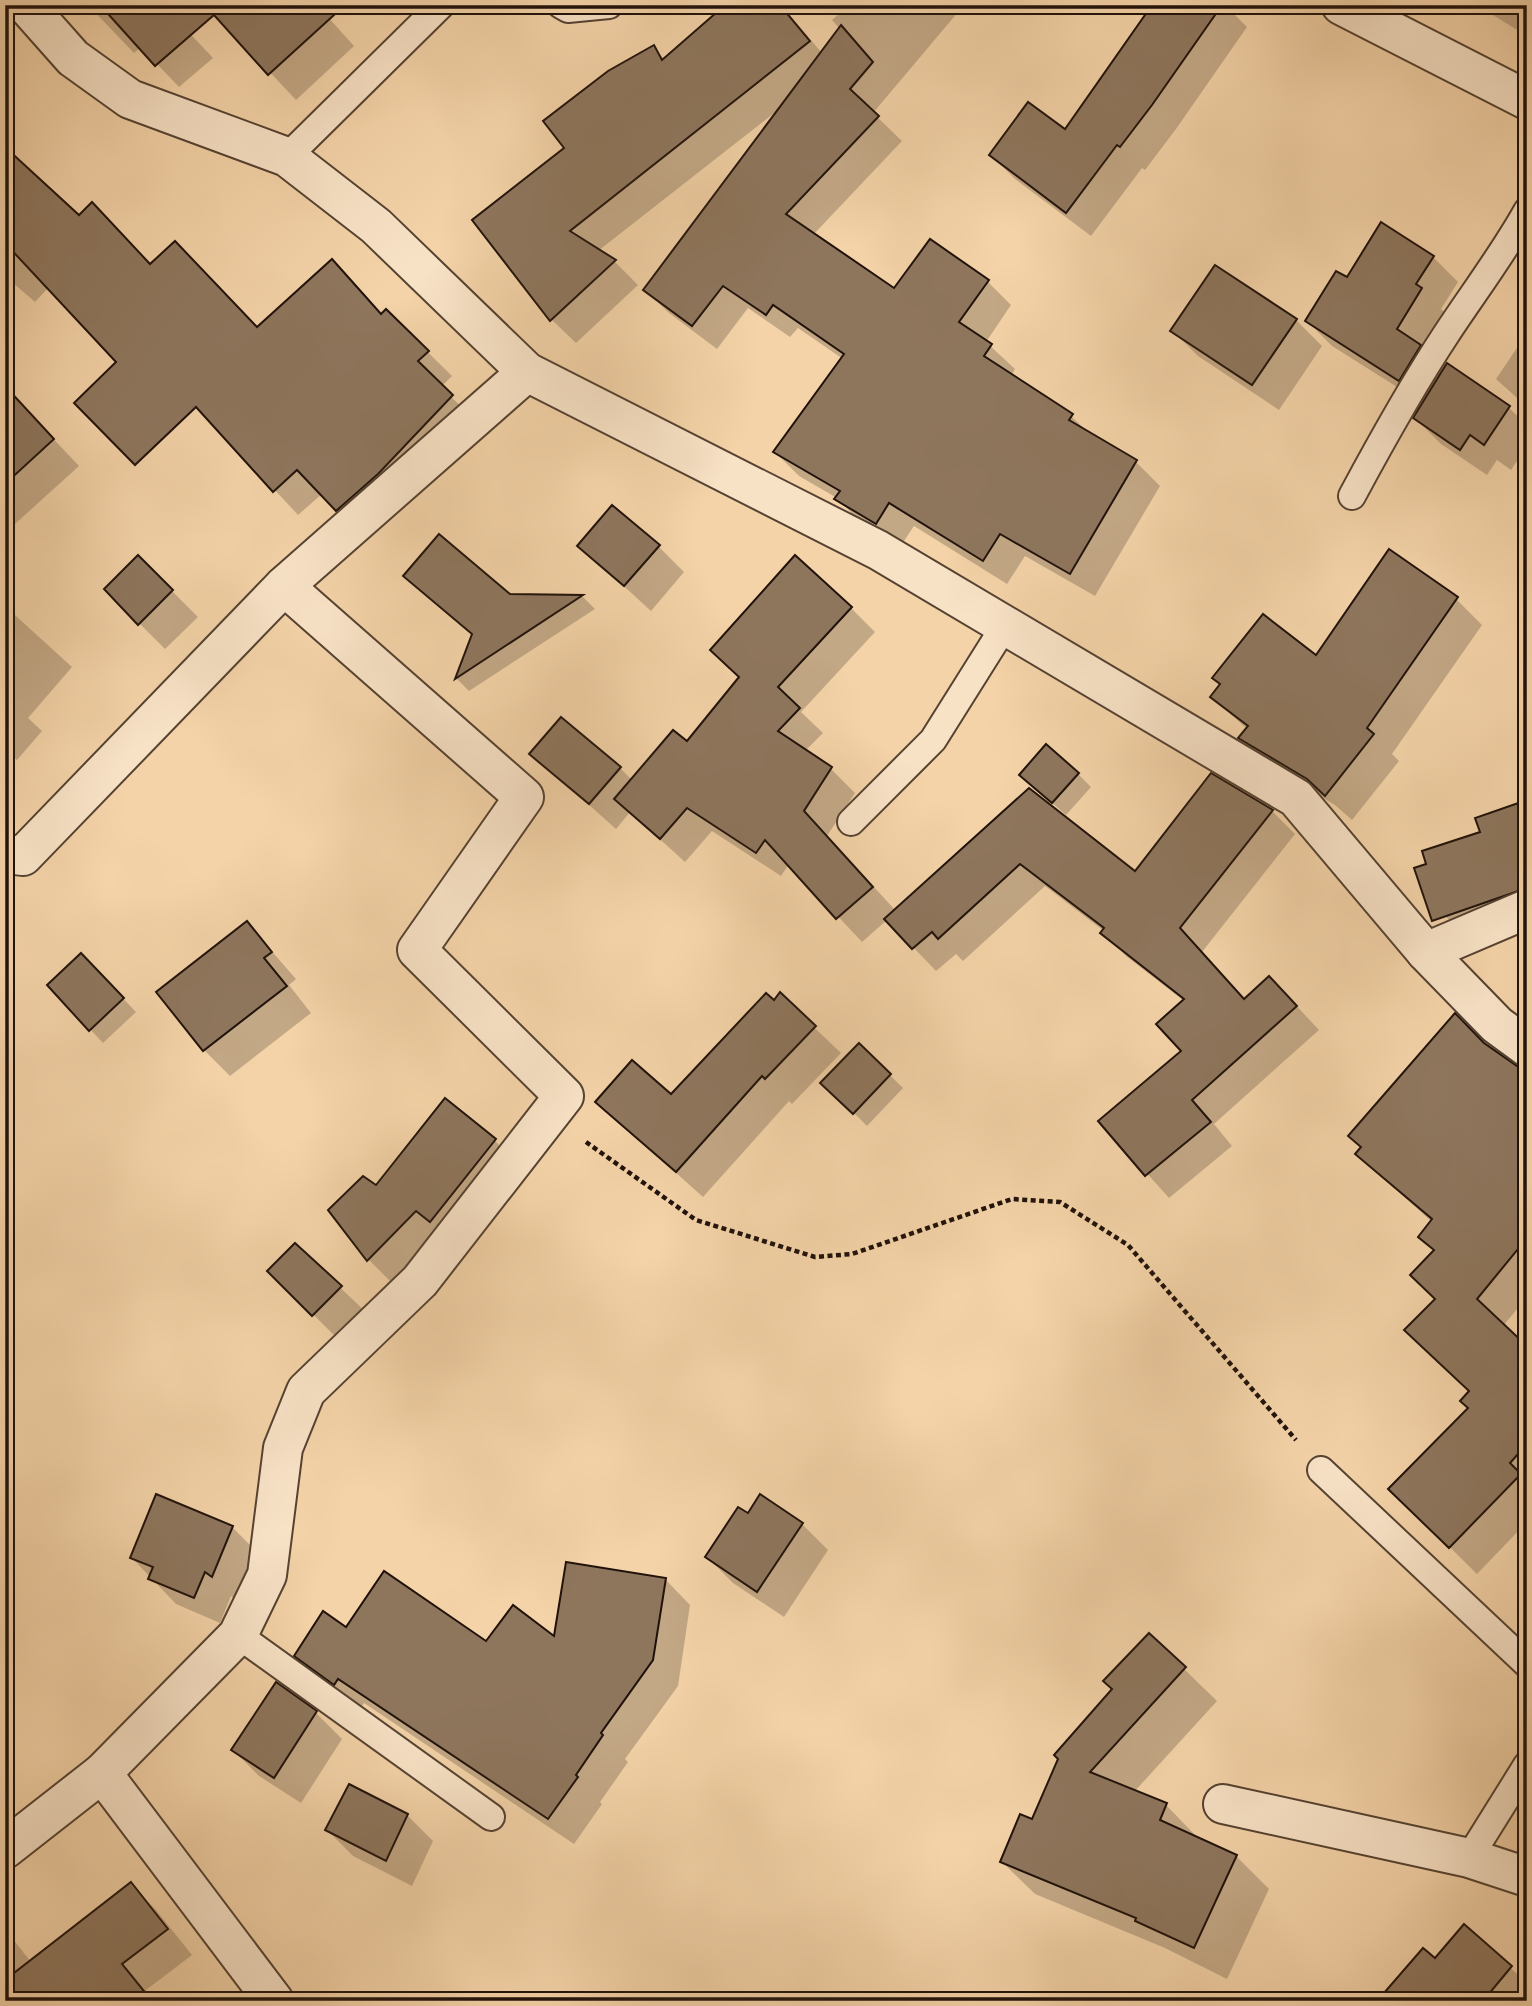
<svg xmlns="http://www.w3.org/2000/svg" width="1532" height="2006" font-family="'EB Garamond',serif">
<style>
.shadow{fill:#0003}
.building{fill:#8e765d;stroke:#20120b;stroke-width:2}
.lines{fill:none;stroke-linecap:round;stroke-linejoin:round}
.service-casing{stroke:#554232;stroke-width:30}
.minor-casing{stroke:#554232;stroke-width:42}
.path{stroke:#20120b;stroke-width:4.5;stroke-dasharray:5 3.5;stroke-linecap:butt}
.service{stroke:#f8e2c6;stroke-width:26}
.minor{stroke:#f8e2c6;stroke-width:38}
</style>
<rect width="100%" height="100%" fill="#f4d3a8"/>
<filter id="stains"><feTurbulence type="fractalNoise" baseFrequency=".00286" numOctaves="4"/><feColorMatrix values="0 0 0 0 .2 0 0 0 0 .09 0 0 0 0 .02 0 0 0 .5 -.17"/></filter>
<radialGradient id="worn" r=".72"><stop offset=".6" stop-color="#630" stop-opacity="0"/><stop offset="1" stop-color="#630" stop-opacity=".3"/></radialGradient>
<g class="shadow">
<path d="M88 5H163L213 58 179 87 141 47 134 53Z"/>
<path d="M317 5 354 46 296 100 220 19Z"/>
<path d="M728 5H781L822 53 840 29 832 20 849 5H964L873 113 902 141 813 235 895 291 987 281 1011 305 986 342 1015 369 1011 376 1071 416 1089 433 1136 462 1160 486 1095 596 1025 556 1007 584 914 526 900 547 861 523 837 498 799 476 775 452 843 359 798 328 790 337 748 308 717 349 669 313 645 290 778 110 598 251 615 262 638 285 576 343 552 320 475 220 567 149 653 47 665 60Z"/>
<path d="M1168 5H1225L1247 27 1176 129 1145 170 1142 168 1091 236 1015 179 991 155 1066 132Z"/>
<path d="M1478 5H1527V36L1480 7Z"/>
<path d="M1527 58V73L1521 67Z"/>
<path d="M5 169 151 266 257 329 332 262 382 315 386 311 452 376 441 387 476 421 361 535 322 494 298 515 210 420 168 382 49 287 35 302 5 276Z"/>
<path d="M1433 257 1458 282 1441 309 1447 314 1424 351 1444 371 1447 365 1509 408 1527 425V446L1511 470 1497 460 1487 475 1441 444 1415 418 1424 404 1332 346 1307 321 1348 279Z"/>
<path d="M1296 320 1322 346 1279 410 1198 356 1172 330Z"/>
<path d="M1527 333V397L1523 394 1527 407 1496 379Z"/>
<path d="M9 392 79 466 5 533V395Z"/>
<path d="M580 546H658L684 572 651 611Z"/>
<path d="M138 557 198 617 165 649 139 623Z"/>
<path d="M405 576 510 596 583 597 595 609 469 691 457 679 473 635Z"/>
<path d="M1456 599 1482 625 1392 754 1399 761 1352 820 1335 805 1266 764 1241 738 1247 729 1212 697Z"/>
<path d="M5 606 72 667 28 718 42 731 17 760 5 750Z"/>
<path d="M851 608 875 632 801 712 823 733 805 751 831 769 855 793 827 836 896 911 1029 791 1136 874 1272 811 1295 834 1202 952 1245 1000 1292 1001 1319 1030 1214 1124 1232 1146 1169 1198 1100 1121 1183 1051 1184 1001 1126 956 1104 931 1045 886 963 961 956 954 936 971 887 920 862 942 789 864 781 876 712 831 685 862 630 812 616 829 532 754 620 768 632 780 687 744Z"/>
<path d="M1078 774 1091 787 1066 815 1035 788Z"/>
<path d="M1527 808V923L1451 922 1425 895 1428 865Z"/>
<path d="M247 923 296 979 289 985 311 1013 230 1076 204 1050 159 992Z"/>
<path d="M94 968 136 1012 103 1043 49 985Z"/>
<path d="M780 995 841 1053 792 1104 789 1101 703 1197 597 1102 671 1096Z"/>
<path d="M859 1045 903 1088 867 1126 823 1082Z"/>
<path d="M1484 1045 1523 1071 1527 1070V1297L1503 1326 1527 1348V1522L1477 1574 1417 1515 1470 1408 1471 1392 1437 1299 1436 1252 1420 1236 1432 1222 1357 1154Z"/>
<path d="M494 1140 520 1165 394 1285 369 1260 330 1211 376 1188Z"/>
<path d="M295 1245 367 1313 340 1341 269 1271Z"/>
<path d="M761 1496 802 1524 828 1550 784 1617 733 1583 707 1557 748 1515Z"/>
<path d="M232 1527 258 1553 238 1601 231 1596 220 1623 176 1604 132 1558Z"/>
<path d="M665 1579 690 1605 678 1686 625 1759 628 1762 600 1802 602 1804 574 1844 364 1703 360 1709 321 1681 296 1655 346 1630 486 1643 556 1639Z"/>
<path d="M1149 1635 1217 1701 1134 1792 1166 1805 1198 1838 1236 1856 1269 1889 1227 1979 1165 1948 1035 1894 1002 1862 1033 1821Z"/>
<path d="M277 1684 316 1713 342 1739 301 1803 259 1776 233 1750Z"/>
<path d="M407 1815 433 1841 412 1886 353 1856 327 1830Z"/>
<path d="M131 1885 156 1910 192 1955 146 1990 155 2001H5V1929L31 1962Z"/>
<path d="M1465 1927 1527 1983V2001H1391L1435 1961Z"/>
</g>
<g class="building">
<path d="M100 5H345L268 75 214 15 155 66Z"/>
<path d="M725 5H780L810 41 570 231 616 260 550 321 472 220 564 148 543 121 608 71 654 45 662 60Z"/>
<path d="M1152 5H1222L1152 105 1120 147 1117 145 1066 213 989 155 1028 102 1065 129Z"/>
<path d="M841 25 873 62 850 89 879 116 786 214 894 288 930 239 989 280 959 322 992 344 984 356 1073 414 1069 420 1137 460 1070 574 1000 534 983 561 889 503 876 524 834 499 840 491 773 452 844 354 773 305 766 315 723 286 692 326 643 290Z"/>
<path d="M5 147 79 215 92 202 150 264 175 241 257 327 332 259 381 314 386 309 429 351 418 361 453 395 378 474 336 511 297 470 273 492 196 407 135 465 74 403 116 362 5 243Z"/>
<path d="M1381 222 1434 256 1416 284 1422 288 1397 329 1421 345 1399 381 1305 321 1336 271 1347 277Z"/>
<path d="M1215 265 1297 319 1252 385 1170 331Z"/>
<path d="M1447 363 1510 406 1484 445 1470 435 1460 450 1413 418Z"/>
<path d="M5 386 54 439 5 484Z"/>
<path d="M612 505 660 545 624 586 577 546Z"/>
<path d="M439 534 510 594 583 595 455 679 472 634 403 576Z"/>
<path d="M1389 549 1458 597 1367 728 1374 734 1325 796 1307 779 1238 738 1248 726 1210 697 1220 684 1212 678 1263 614 1316 655Z"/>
<path d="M138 555 173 590 138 625 104 589Z"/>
<path d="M795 555 852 607 778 687 800 708 778 731 832 767 804 811 873 887 836 919 765 840 756 853 687 808 660 839 614 799 673 730 687 741 739 677 710 650Z"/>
<path d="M561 717 621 767 589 804 529 754Z"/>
<path d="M1046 744 1079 773 1052 803 1019 775Z"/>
<path d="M1211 773 1273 810 1180 928 1244 999 1269 976 1297 1006 1192 1100 1211 1122 1145 1176 1098 1121 1181 1051 1156 1024 1184 999 1100 933 1104 928 1020 864 938 939 932 932 912 949 884 919 1029 788 1135 871Z"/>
<path d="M1527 800V888L1432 921 1414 868 1426 864 1422 851 1480 832 1475 818Z"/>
<path d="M247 921 272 952 264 958 287 986 203 1051 156 992Z"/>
<path d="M81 953 124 998 89 1031 47 985Z"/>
<path d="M780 992 816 1026 765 1079 762 1076 676 1172 595 1102 632 1060 671 1094 766 993 774 1000Z"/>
<path d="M1455 1013 1484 1043 1527 1073V1238L1477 1299 1527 1346V1444L1510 1463 1521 1474 1449 1548 1388 1489 1468 1408 1460 1401 1469 1391 1404 1330 1435 1299 1410 1275 1434 1250 1418 1237 1432 1219 1355 1154 1361 1147 1348 1136Z"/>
<path d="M859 1043 891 1074 853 1114 820 1083Z"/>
<path d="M445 1098 496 1139 430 1222 416 1211 367 1261 328 1210 363 1176 376 1185Z"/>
<path d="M295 1243 342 1286 312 1316 267 1271Z"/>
<path d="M156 1494 233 1526 212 1577 205 1572 194 1598 148 1579 153 1567 130 1558Z"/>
<path d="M760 1494 803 1523 757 1592 705 1557 738 1507 748 1513Z"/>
<path d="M566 1562 666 1578 653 1660 601 1733 603 1735 576 1775 578 1777 548 1819 338 1679 334 1685 294 1656 323 1611 346 1627 384 1571 486 1641 513 1605 554 1636Z"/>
<path d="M1149 1633 1186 1667 1090 1772 1167 1803 1160 1820 1237 1855 1194 1948 1135 1921 1136 1918 1000 1862 1020 1814 1032 1819 1058 1759 1054 1755 1112 1689 1103 1681Z"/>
<path d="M276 1682 317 1711 274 1778 231 1750Z"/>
<path d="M349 1784 408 1814 386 1861 325 1830Z"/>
<path d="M131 1882 168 1929 122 1964 152 2001H5V1980Z"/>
<path d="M1464 1924 1512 1966 1483 2001H1377L1423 1948 1435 1958Z"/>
</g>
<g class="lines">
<g class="service-casing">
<g id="service">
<path d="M561 5 568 9 609 5"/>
<path d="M287 157 441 5"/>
<path d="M1352 496C1382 440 1412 386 1447 333 1474 292 1503 254 1527 211"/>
<path d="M851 822 933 740 1004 627"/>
<path d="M1321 1470 1527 1664"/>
<path d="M238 1635 491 1817"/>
<path d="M1469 1858 1527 1765"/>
</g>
</g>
<g class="minor-casing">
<g id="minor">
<path d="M26 5 73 58 130 99 287 157 376 226 527 372 878 550 1296 798 1426 952 1497 1025 1527 1047"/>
<path d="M1341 5 1527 100"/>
<path d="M5 854 23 856 284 586 527 372"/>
<path d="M1426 952 1527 909"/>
<path d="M102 1773 274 2001"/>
<path d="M1223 1804 1469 1858 1527 1877"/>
<path d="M5 1849 102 1773 238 1635 267 1575 283 1448 306 1391 420 1281 564 1096 417 950 524 797 284 586"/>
</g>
</g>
<path class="path" d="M586 1142 696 1220 815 1257 852 1254 1012 1199 1060 1202 1128 1245 1296 1440"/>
<use href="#service" class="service"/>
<use href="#minor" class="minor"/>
</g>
<rect width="1532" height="2006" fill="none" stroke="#f4d3a8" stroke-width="28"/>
<rect x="7" y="7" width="1518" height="1992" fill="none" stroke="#20120b" stroke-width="3.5"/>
<rect x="14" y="14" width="1504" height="1978" fill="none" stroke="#20120b" stroke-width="2"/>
<rect width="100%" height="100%" filter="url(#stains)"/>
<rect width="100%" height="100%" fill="url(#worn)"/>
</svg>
